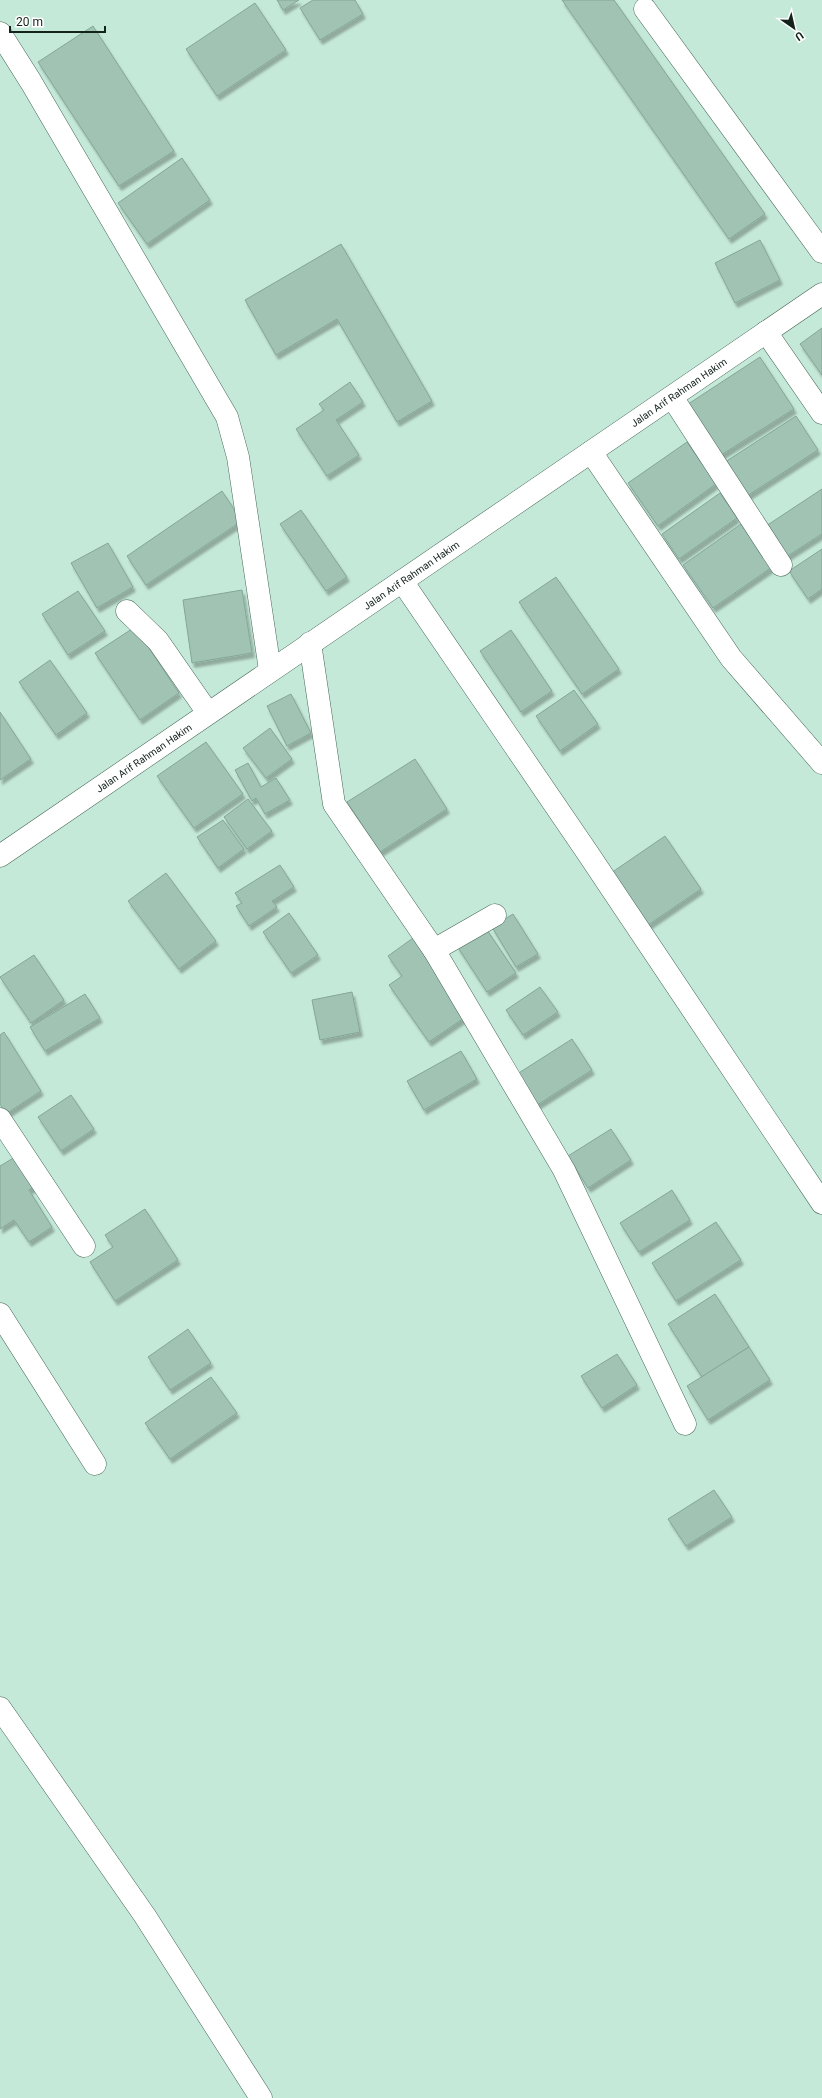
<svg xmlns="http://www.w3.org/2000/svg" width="822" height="2098" font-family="Roboto,sans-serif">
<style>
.building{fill:#a0c3b3;stroke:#84a696;filter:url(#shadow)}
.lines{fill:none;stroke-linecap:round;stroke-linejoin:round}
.street-casing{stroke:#476859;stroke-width:23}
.street{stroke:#fff;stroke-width:22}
.labels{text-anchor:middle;stroke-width:3;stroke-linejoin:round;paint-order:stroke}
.street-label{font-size:10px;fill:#14221c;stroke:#fff}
</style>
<defs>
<filter id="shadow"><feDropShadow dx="2.5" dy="4.5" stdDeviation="1" flood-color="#0004"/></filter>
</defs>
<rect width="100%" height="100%" fill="#c5e9d8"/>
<g class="building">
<path d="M277 0H299L283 10Z"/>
<path d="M313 0H355L363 14 320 40 300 8Z"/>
<path d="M562 0H614L765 214 729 239Z"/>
<path d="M255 3 286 50 217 96 186 49Z"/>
<path d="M93 26 174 151 119 186 38 62Z"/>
<path d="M182 158 210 200 147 244 118 203Z"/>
<path d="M760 240 780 280 735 303 715 263Z"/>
<path d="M341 244 432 401 397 422 337 319 276 355 245 300Z"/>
<path d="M822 328V375L800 344Z"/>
<path d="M760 357 794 409 718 457 685 406Z"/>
<path d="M350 382 363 402 336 420 359 455 327 476 296 429 324 410 319 404Z"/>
<path d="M796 416 818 450 744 498 722 464Z"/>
<path d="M687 442 716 484 658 526 628 483Z"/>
<path d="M822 489V534L783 559 763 528Z"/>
<path d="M222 491 242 521 146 585 127 556Z"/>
<path d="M720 493 737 518 679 559 662 534Z"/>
<path d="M301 510 347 577 326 591 280 524Z"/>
<path d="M741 524 771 568 713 608 683 565Z"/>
<path d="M108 543 133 587 97 608 71 563Z"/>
<path d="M822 549V589L808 599 789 571Z"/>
<path d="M556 577 619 669 582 694 519 602Z"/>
<path d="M242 590 252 653 192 663 183 600Z"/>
<path d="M78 591 105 631 68 655 42 614Z"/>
<path d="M135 627 179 693 140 720 95 653Z"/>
<path d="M511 630 552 691 521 712 480 651Z"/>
<path d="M50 660 87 713 56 735 19 682Z"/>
<path d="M574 690 598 724 560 751 536 716Z"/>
<path d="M291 694 311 733 287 746 267 706Z"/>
<path d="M0 712 31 759 0 780Z"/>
<path d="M270 728 292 759 266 778 243 748Z"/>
<path d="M206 742 243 794 194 828 157 776Z"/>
<path d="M415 759 447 809 380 852 347 802Z"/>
<path d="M248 763 261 787 276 778 290 800 265 814 256 798 252 801 235 770Z"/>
<path d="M248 799 272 831 247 849 224 817Z"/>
<path d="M223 820 244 849 218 868 197 837Z"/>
<path d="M665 836 701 889 644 928 608 875Z"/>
<path d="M280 865 294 887 272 901 277 907 249 926 236 906 242 903 235 893Z"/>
<path d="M166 873 216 941 179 969 128 901Z"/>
<path d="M289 913 318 955 291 973 263 932Z"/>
<path d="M513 914 538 954 516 967 492 927Z"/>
<path d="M485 927 516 973 487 992 457 946Z"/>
<path d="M413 938 467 1016 429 1042 389 985 402 976 388 956Z"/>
<path d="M34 955 64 1000 31 1023 0 977Z"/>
<path d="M540 987 558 1012 523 1035 506 1010Z"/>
<path d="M352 992 360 1032 320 1040 312 1000Z"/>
<path d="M85 994 100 1018 45 1051 30 1027Z"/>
<path d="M4 1032 41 1091 6 1114 0 1104V1035Z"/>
<path d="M572 1039 592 1070 534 1107 514 1076Z"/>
<path d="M461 1051 477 1079 424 1110 407 1081Z"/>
<path d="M71 1095 94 1129 61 1151 38 1117Z"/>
<path d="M611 1129 631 1160 588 1188 568 1156Z"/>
<path d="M15 1157 34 1187 29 1190 52 1227 29 1242 14 1220 0 1229V1166Z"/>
<path d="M672 1190 690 1220 639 1252 620 1223Z"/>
<path d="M145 1209 178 1260 115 1301 90 1262 113 1247 105 1235Z"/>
<path d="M716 1222 741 1260 676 1301 652 1263Z"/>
<path d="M715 1294 749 1347 702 1377 668 1324Z"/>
<path d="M188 1329 211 1363 170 1390 148 1357Z"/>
<path d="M749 1347 770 1380 708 1420 687 1386Z"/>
<path d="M617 1354 637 1385 602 1408 581 1376Z"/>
<path d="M211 1377 237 1413 170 1459 145 1423Z"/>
<path d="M714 1490 732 1517 686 1546 668 1519Z"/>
</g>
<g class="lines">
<g class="street-casing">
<g id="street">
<path d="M645 9 822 252"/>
<path d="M0 33 31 82 227 417 238 457 270 670"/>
<path d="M766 332 822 413"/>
<path d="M672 397 781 565"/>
<path d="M591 452 731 658 822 763"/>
<path d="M402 581 587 852 822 1203"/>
<path d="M127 611 158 641 208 713"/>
<path d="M310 643 334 804 434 950 564 1170 685 1424"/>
<path id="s1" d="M0 856 822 294"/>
<path d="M434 950 495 915"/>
<path d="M0 1119 84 1246"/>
<path d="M0 1314 95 1464"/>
<path d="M0 1708 145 1916 261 2098"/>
</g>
</g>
<use href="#street" class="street"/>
</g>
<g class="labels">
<g class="street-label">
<text dy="4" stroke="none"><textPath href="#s1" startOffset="822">Jalan Arif Rahman Hakim</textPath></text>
<text dy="4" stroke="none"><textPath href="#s1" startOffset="498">Jalan Arif Rahman Hakim</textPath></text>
<text dy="4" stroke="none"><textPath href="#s1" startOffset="174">Jalan Arif Rahman Hakim</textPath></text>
</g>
</g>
<g transform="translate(794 28) rotate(146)" stroke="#ffffff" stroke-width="3" paint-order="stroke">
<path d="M0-3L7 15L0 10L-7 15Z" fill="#14221c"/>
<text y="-6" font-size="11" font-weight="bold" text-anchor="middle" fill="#14221c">U</text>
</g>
<path d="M10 26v6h95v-6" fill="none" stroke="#14221c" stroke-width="2"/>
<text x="16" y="26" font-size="12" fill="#14221c" stroke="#ffffff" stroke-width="3" paint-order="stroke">20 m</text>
</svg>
